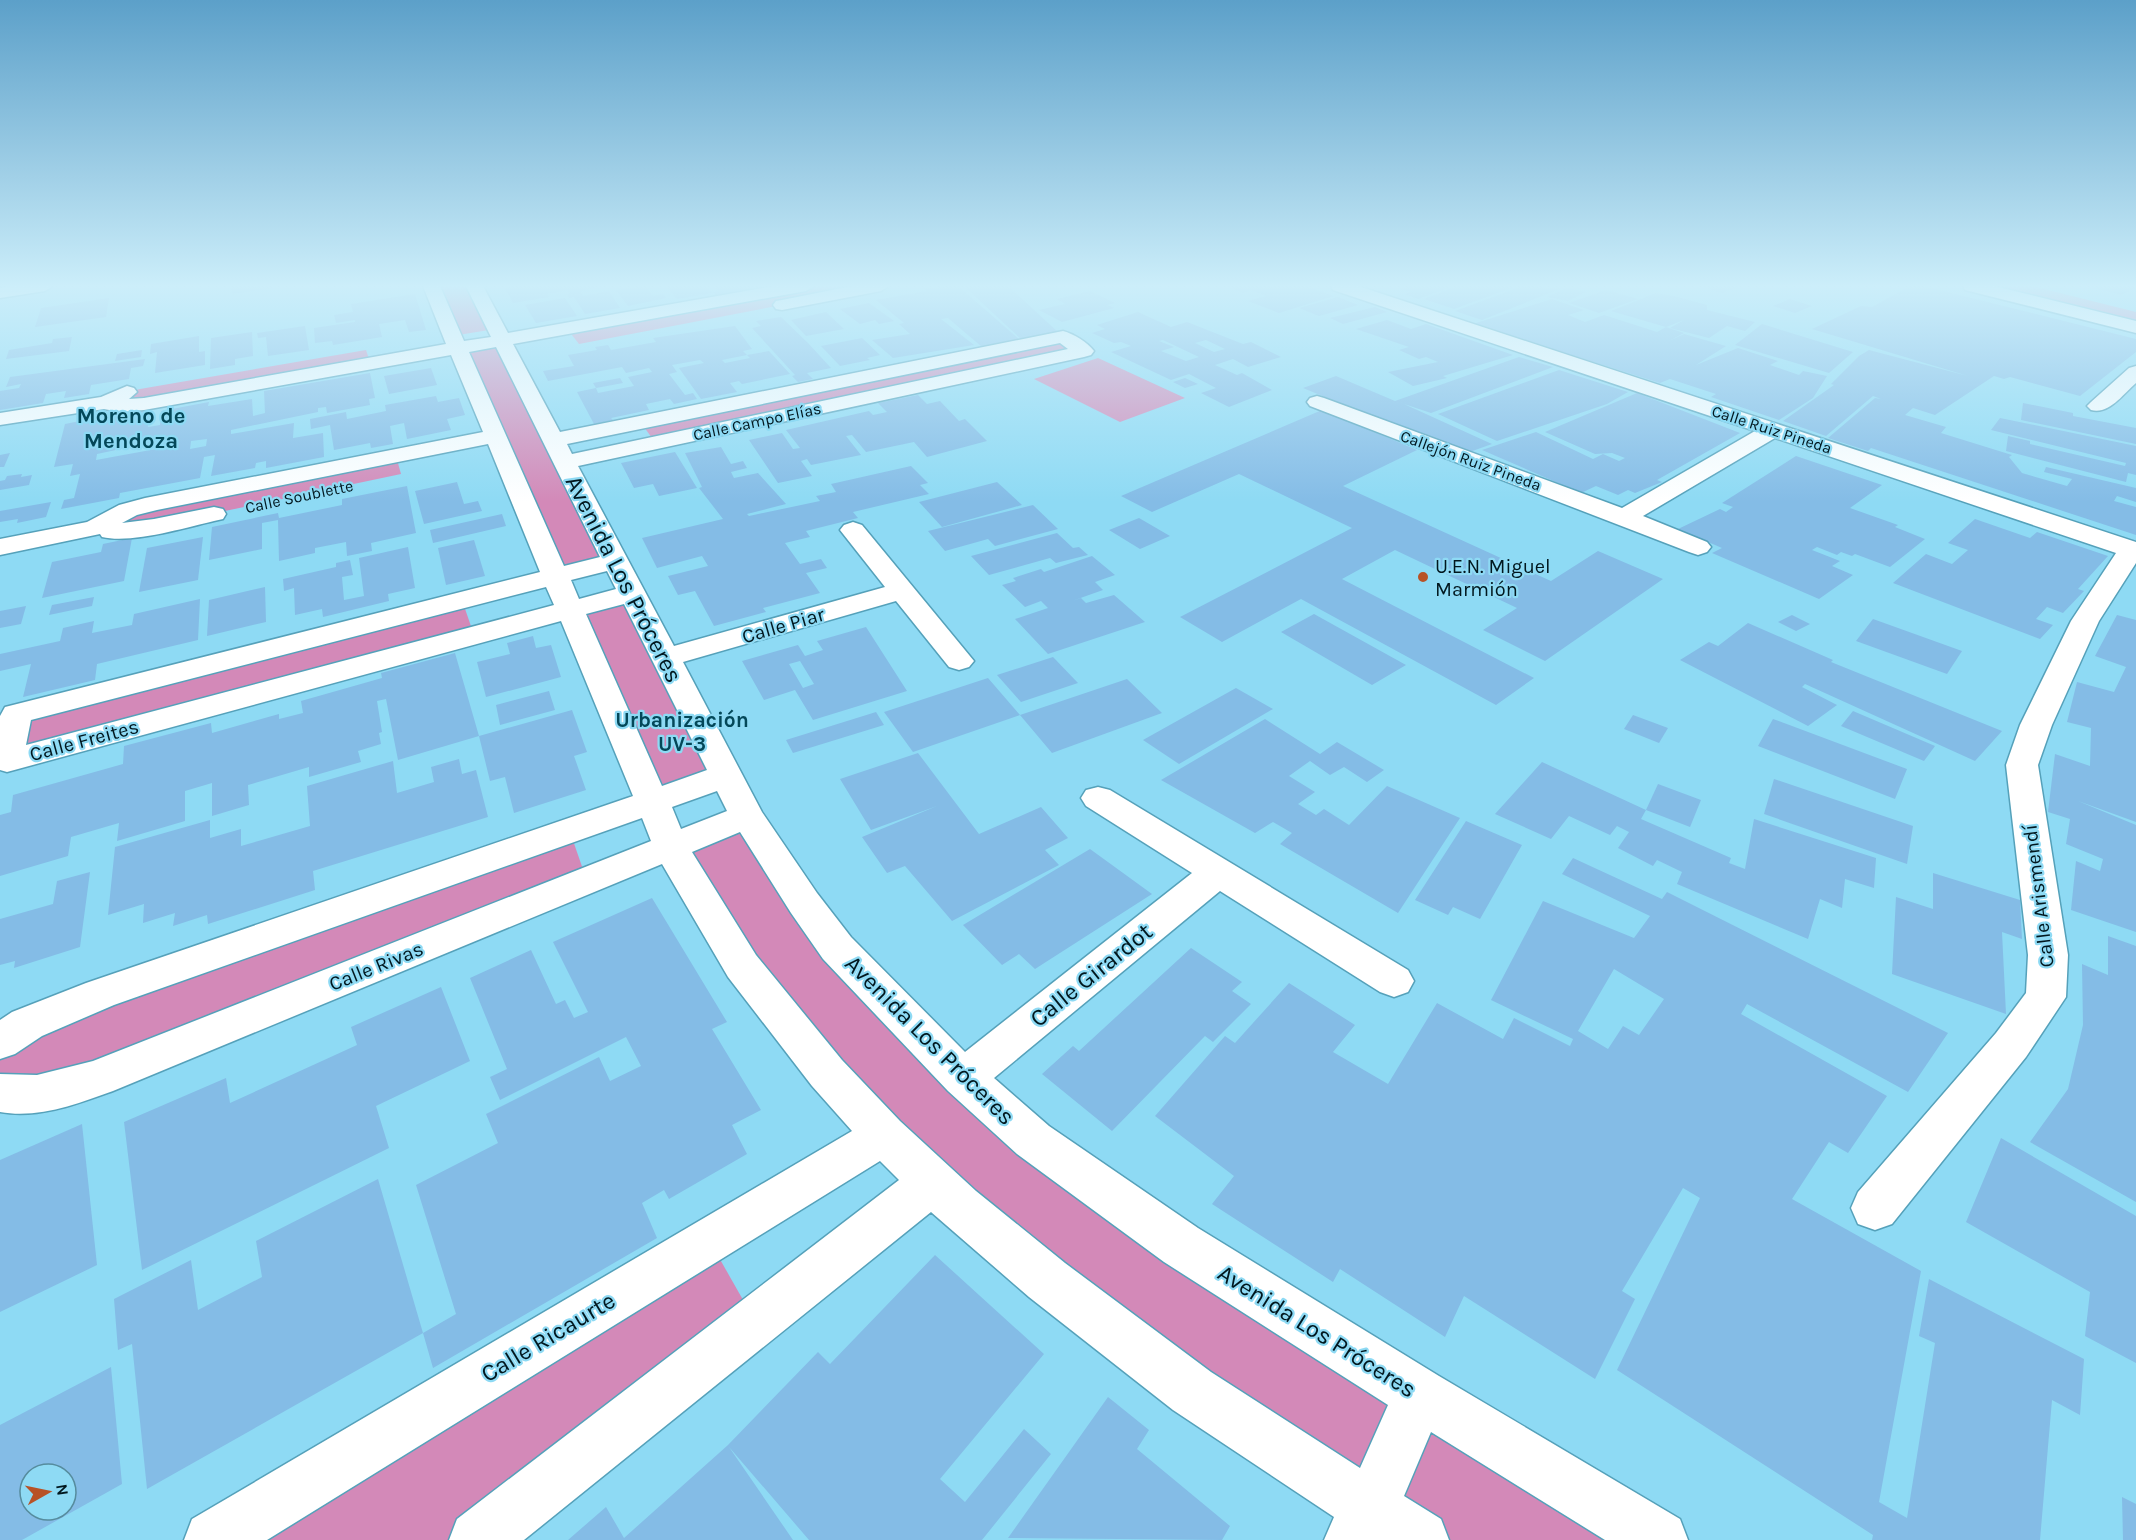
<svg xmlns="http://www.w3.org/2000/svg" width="2136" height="1540" font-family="Karla,sans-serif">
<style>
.green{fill:#d389b8}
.building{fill:#84bce6;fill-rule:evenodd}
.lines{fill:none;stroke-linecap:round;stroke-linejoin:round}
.street-casing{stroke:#55a1ba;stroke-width:3}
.secondary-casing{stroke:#55a1ba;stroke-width:3}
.street{fill:#fff;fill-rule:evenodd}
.secondary{fill:#fff;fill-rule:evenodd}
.poi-dot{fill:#b85226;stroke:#8edaf4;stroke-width:2}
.labels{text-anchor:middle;stroke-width:4.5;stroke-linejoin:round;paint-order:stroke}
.far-street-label{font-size:16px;fill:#01171e;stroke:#8edaf4}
.poi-label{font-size:20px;fill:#01171e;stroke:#8edaf4;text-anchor:start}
.street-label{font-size:20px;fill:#01171e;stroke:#8edaf4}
.neighbourhood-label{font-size:21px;font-weight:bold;fill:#044859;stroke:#8edaf4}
.far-district-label{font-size:22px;font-weight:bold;fill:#044859;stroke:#8edaf4}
.near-street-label{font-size:24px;fill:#01171e;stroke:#8edaf4}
</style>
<rect width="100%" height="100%" fill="#8edaf4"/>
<g class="green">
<path d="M431 286H474L495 329 452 336Z"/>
<path d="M806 286H881L579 344 568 330Z"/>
<path d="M1971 286H2032L2136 312V327Z"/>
<path d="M1063 337 1084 351 655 442 641 423Z"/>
<path d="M502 342 615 561 555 576 458 350Z"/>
<path d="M366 350 371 365 144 404 112 397 140 389Z"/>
<path d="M1098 358 1185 398 1120 422 1034 379Z"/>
<path d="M396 456 401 474 125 532 109 519Z"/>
<path d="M632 593 725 776 652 801 569 610Z"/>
<path d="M462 600 474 635 7 761 16 714Z"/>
<path d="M747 816 963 1077 1659 1540H1420L959 1207 676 857Z"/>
<path d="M569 829 587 881 98 1078 0 1093V1042Z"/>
<path d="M709 1240 755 1321 478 1540H213Z"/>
</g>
<g class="building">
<path d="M231 286H272V288L232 294Z"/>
<path d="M515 286H603L580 291 583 296 609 291 620 308 585 314 574 297 569 298 567 294 570 293 568 290 547 294 549 297 513 303 505 288Z"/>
<path d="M645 286 653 296 663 294 666 298 628 306 616 290Z"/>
<path d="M666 286H706L712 293 677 299Z"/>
<path d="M714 286H752L757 291 717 297 713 292 719 291Z"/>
<path d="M958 286 1020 340 982 347 948 318 941 319 974 345 893 358 872 340 910 334 899 324 904 323 876 300 927 291 924 288Z"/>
<path d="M964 286H1008L1059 333 1022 340Z"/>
<path d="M1227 286H1306L1334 296 1279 313 1248 301 1266 296 1251 290 1243 293Z"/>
<path d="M1407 286H1450V287L1418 299 1405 294 1411 292 1401 289Z"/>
<path d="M1457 286H1514V287L1454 309 1424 299Z"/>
<path d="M1523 286 1562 288 1482 320 1455 311Z"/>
<path d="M1701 286H1738V287L1722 293Z"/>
<path d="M1910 286H1923L2136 339V352L2080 396 2010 377 2004 379 1994 376 1935 415 1913 408 1905 415 1946 427 1941 433 2012 455 2009 457 2022 473 2067 486 2072 479 2044 472 2046 467 2136 488V502L2117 496 2114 501 2136 507V535L1871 448 1868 451 1828 438 1875 398 1881 399 1873 396 1826 436 1783 421 1834 385 1831 384 1859 356 1869 350 1968 376 1812 329 1861 306 1872 307Z"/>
<path d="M2089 286H2136V287L2121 295Z"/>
<path d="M1566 288 1586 292 1568 301 1547 297Z"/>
<path d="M1606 290 1638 299 1599 313 1569 303Z"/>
<path d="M1090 291 1115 303 1107 305 1114 308 1062 322 1039 310 1065 304 1057 299Z"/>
<path d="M1656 293 1674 296 1707 305V310L1755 322 1745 331 1727 326 1709 338 1670 328 1684 320 1666 327 1611 311Z"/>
<path d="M415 294 426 330 409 332 405 320 379 324 382 337 333 345 332 341 315 343 314 328 355 322V320L336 323 334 315 353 312 351 304Z"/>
<path d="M1338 297 1358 305 1319 316 1299 308Z"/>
<path d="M109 298 106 317 35 327 41 308Z"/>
<path d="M565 298 577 316 536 323 525 305Z"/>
<path d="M1552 299 1584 310 1568 315 1585 322 1604 315 1657 332 1666 327 1684 333 1669 341 1684 334 1726 346 1696 365 1738 348 1778 361 1770 365 1799 375 1803 371 1827 376 1813 398 1779 420 1711 397 1716 394 1670 379 1660 383 1473 324Z"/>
<path d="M1790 299 1812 306 1795 313 1773 306Z"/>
<path d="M869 303 894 321 879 324 875 320 860 324 840 309Z"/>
<path d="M1375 307 1387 312 1343 324 1330 318Z"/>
<path d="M826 312 844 329 806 336 791 320Z"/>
<path d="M1138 312 1171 327 1187 322 1243 344 1251 342 1281 357 1248 367 1233 359 1215 365 1237 375 1242 373 1272 390 1229 407 1201 393 1216 388 1189 374 1171 380 1111 352 1131 346 1121 342 1114 343 1092 333 1105 329 1097 325ZM1163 340 1180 348 1199 357 1186 361 1161 351 1174 347 1159 341ZM1206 340 1225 349 1214 352 1195 343Z"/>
<path d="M781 317 808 343 831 368 807 373 813 379 798 382 792 376 795 375 752 328 761 326 756 321Z"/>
<path d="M1387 320 1411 329 1426 324 1513 355 1443 376 1447 378 1413 386 1388 372 1438 362 1426 357 1419 359 1399 350 1409 347 1356 329Z"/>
<path d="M1762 324 1853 352 1829 373 1735 345Z"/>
<path d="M305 326 309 350 268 356 266 337 258 338 257 333Z"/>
<path d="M735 326 752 349 743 351 747 355 722 360 725 363 750 358 747 355 769 351 790 374 742 384 739 381 730 383 737 392 701 399 679 368 704 363 700 360 672 365 677 372 669 374 685 395 693 393 697 399 674 404 670 399 646 404 649 410 611 418 613 420 594 424 577 392 596 388 598 393 634 386 628 377 652 372 649 368 626 373 622 367 548 381 543 371 574 366 568 355 597 350 595 347 608 345 611 350 656 342 653 338Z"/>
<path d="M252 332 253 356 235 359V365L210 369 211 338Z"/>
<path d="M199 336V352L205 351V365L155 373 157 352 150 354 151 344Z"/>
<path d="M72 337 69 351 6 359 9 350 52 343 53 339Z"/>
<path d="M862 338 880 355 867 358 870 360 840 366 821 346Z"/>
<path d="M142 350 141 357 115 361 117 354Z"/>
<path d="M1519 357 1553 367 1431 413 1404 404 1492 444 1464 454 1303 388 1336 376 1395 401Z"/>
<path d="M145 359 143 366 131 368 129 379 91 385 89 394 64 398 66 391 46 394 43 403 0 410V391L19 388 21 384 6 387 10 377Z"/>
<path d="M431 368 437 385 389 394 384 376Z"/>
<path d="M1559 370 1628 392 1607 404 1497 441 1438 414Z"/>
<path d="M370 373 375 398 369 399 370 405 327 413 326 407 318 408V412L231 430V434L294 423 293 438 323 433 324 457 266 468V461L256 463 255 468 211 476 215 455 204 457 200 478 120 493 119 498 61 509 64 500 74 498 80 474 70 476 73 464 54 467 65 424 150 407 148 427 160 425 161 411 209 402 208 406 252 399 253 416 265 413 264 391ZM207 439 206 446 190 449 191 441ZM158 441 156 449 96 460 97 454Z"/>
<path d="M620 378 623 383 596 388 593 383Z"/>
<path d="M1185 378 1198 384 1185 388 1173 382Z"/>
<path d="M1637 393 1740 433 1657 480 1662 482 1635 493 1628 490 1618 495 1596 486 1581 493 1482 450 1536 432 1593 459 1603 454 1619 461 1625 458 1612 453 1595 454 1545 432Z"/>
<path d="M918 395 927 404 940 401 959 421 965 419 987 441 927 457 914 442 866 452 852 435 846 436 861 455 811 465 807 459 801 461 812 476 778 483 749 440 782 433 793 449 800 448 786 430 869 411 873 415 887 412 878 403Z"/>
<path d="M436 396 438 402 459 398 465 415 447 419 451 430 407 439 404 423 390 426 393 444 371 448 370 443 334 450 330 425 311 429 310 419 346 412 347 419 386 411 385 405Z"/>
<path d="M2023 403 2073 413V416L2136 428V444L2021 420Z"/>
<path d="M1322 410 1417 450 1343 486 1551 581 1598 551 1663 579 1545 661 1483 630 1517 608 1395 550 1342 579 1534 678 1496 705 1301 599 1222 642 1180 617 1352 528 1239 474 1152 512 1121 496Z"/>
<path d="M2000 418 2136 446V475L2128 473 2126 482 2006 451 2008 436 2030 441V444L2125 466 2126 463 1991 430Z"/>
<path d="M721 447 731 464 743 461 747 468 731 472 734 478 758 473 786 504 747 514 749 516 820 501 816 496 836 492 831 484 911 466 928 483 920 485 929 494 853 512 858 518 806 531 810 537 785 543 800 564 821 559 827 568 806 573 820 593 763 608 766 612 714 626 695 591 678 595 668 576 708 566 702 556 657 568 642 538 723 519 699 488 702 487 685 453Z"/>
<path d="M675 452 697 488 659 496 653 484 634 488 621 463Z"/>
<path d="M10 453 4 467H0V455Z"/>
<path d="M1796 456 1882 485 1850 508 1898 525 1895 527 1925 539 1890 567 1855 554 1852 556 1841 552 1837 555 1817 547 1812 550 1840 561 1832 566 1853 575 1819 599 1712 553 1722 548 1678 529 1720 509 1726 512 1733 507 1722 503Z"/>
<path d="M22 474 21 477 32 475 29 485 0 490V481L5 480 7 476Z"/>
<path d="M457 482 464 504 478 501 482 511 424 524 415 491Z"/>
<path d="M997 482 1022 505 942 527 919 502Z"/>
<path d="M407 486 416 533 371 543 372 551 347 556 346 542 315 548V553L279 561 278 520 262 523V549L209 560 212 527 278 513 279 518 342 505V499Z"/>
<path d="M51 502 46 517 17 523 18 519 0 522V511Z"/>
<path d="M1033 505 1058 529 995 546 988 539 945 551 928 531Z"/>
<path d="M502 514 506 526 433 543 430 530Z"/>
<path d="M1139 518 1170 536 1140 549 1109 530Z"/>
<path d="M1975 519 2030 538 2037 532 2108 556 2078 589 2084 591 2063 613 2047 607 2036 619 2053 625 2040 639 1893 583 1926 554 1952 564 1968 550 1948 543Z"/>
<path d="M1057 533 1073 548 1079 547 1088 555 1056 563 1050 558 989 575 971 556Z"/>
<path d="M203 537 198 580 139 592 147 548Z"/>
<path d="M132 538 124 581 42 598 52 562 101 552 103 544Z"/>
<path d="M474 540 485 576 446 585 438 548Z"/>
<path d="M408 547 415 588 388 594 389 601 323 617 322 609 295 615 294 588 284 591 283 579 336 567V563L350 560 353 575 342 577 344 600 364 596 359 558Z"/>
<path d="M1092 556 1115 575 1095 582 1103 590 1072 601 1081 598 1086 603 1114 595 1145 622 1048 654 1015 619 1048 608 1041 601 1025 607 1002 585 1016 581 1013 578 1041 569 1044 572Z"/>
<path d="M265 587 266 622 207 636 209 600Z"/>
<path d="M94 597 92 606 49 615 52 605Z"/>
<path d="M200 599 198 640 97 664 95 680 23 697 31 664 0 671V654L60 641 63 628 94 621 92 633 132 625 134 614Z"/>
<path d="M26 606 21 624 0 628V611Z"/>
<path d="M1314 614 1406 665 1372 685 1281 632Z"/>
<path d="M1792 615 1810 624 1796 631 1778 622Z"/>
<path d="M2117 615 2136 620V822L2078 801 2136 825V932L2071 910 2076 861 2100 871 2103 859 2066 844 2070 819 2048 812 2055 754 2090 766 2091 728 2067 722 2077 682 2114 692 2126 667 2095 656Z"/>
<path d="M1873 619 1962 651 1947 674 1856 641Z"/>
<path d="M1748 623 1833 660 1831 662 2002 731 1975 761 1805 684 1802 687 1837 705 1808 726 1680 660 1709 642 1718 646Z"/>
<path d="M866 627 907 691 813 720 795 690 764 700 742 661 798 645 805 656 823 650 817 641ZM800 661 814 684 803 688 789 664Z"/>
<path d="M533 636 536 648 551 645 561 677 486 697 477 662 510 654 507 643Z"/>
<path d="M455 653 479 736 572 710 587 752 574 756 586 790 514 813 505 777 490 781 479 736 398 760 386 699 377 701 382 732 379 733 381 744 358 751 361 762 309 777V767L248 785 249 805 212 816V783L185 791V821L117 841 119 823 71 837 68 856 0 876V815L11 812 13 795 123 764 124 746 211 723 212 733 279 714V719L303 713 301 701 382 678 381 673Z"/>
<path d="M1053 657 1078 683 1021 702 997 675Z"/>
<path d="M988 678 1020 715 1127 679 1162 713 1052 753 1020 715 913 752 884 712Z"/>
<path d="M1236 688 1273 709 1179 764 1143 740Z"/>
<path d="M549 691 555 710 500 725 496 705Z"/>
<path d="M1853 711 1935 746 1924 761 1841 726Z"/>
<path d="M876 712 884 725 793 753 786 740Z"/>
<path d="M1633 715 1668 728 1659 743 1624 729Z"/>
<path d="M1265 719 1320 754 1337 742 1384 770 1367 782 1344 767 1330 775 1310 761 1289 776 1315 792 1298 804 1316 815 1324 809 1349 825 1387 786 1460 818 1398 913 1280 844 1292 833 1273 822 1255 833 1161 780Z"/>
<path d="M1773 719 1907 769 1895 799 1758 746Z"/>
<path d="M918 753 979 834 1041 807 1068 838 1045 850 1059 865 952 921 905 866 887 873 862 837 937 806 871 830 840 779Z"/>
<path d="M459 759 462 774 476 770 488 817 313 871 315 890 208 924 207 915 173 926 175 913 143 923 144 904 108 915 115 847 210 820V838L241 829V846L310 826 307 786 393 761 397 793 434 782 431 767Z"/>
<path d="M1542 762 1646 810 1641 819 1731 858 1729 863 1745 869 1754 819 1876 858 1874 888 1845 879 1842 908 1820 899 1808 939 1677 884 1682 872 1657 860 1653 866 1618 848 1629 832 1617 826 1610 835 1569 816 1551 839 1495 814Z"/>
<path d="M1774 779 1913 826 1907 864 1764 814Z"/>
<path d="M1658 784 1701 800 1690 827 1646 810Z"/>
<path d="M1466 821 1522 845 1480 919 1453 907 1448 915 1415 900Z"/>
<path d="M1090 849 1152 894 1035 969 1019 954 1002 965 963 925Z"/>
<path d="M1573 858 1662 899 1667 892 1948 1033 1908 1092 1747 1004 1741 1014 1887 1096 1848 1153 1829 1142 1792 1199 1921 1271 1879 1502 1907 1518 1935 1343 1919 1336 1929 1279 2084 1359 2080 1415 2052 1400 2040 1540H1872L1873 1535 1617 1370 1700 1198 1683 1188 1622 1291 1635 1299 1595 1379 1464 1296 1445 1337 1340 1269 1333 1282 1212 1204 1234 1176 1155 1116 1225 1036 1235 1043 1289 983 1355 1025 1333 1052 1388 1084 1437 1003 1503 1039 1514 1018 1570 1046 1573 1039 1491 1000 1543 901 1634 938 1650 916 1562 874ZM1614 969 1664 999 1639 1035 1623 1026 1608 1049 1578 1031Z"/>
<path d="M90 872 80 947 14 968 15 961 0 965V919L53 904 57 881Z"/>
<path d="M1933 873 2020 900 2022 939 2002 932 2006 1014 1892 974 1896 897 1933 909Z"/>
<path d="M652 898 727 1022 712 1029 761 1110 732 1125 747 1154 669 1199 664 1190 642 1203 657 1238 433 1368 423 1333 147 1489 132 1344 118 1350 114 1299 191 1260 198 1310 262 1277 256 1241 378 1179 423 1333 456 1314 416 1185 498 1143 486 1114 599 1057 610 1081 641 1066 626 1037 500 1100 490 1077 507 1069 470 978 531 950 556 1004 565 1000 574 1018 588 1012 553 942Z"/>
<path d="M2108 936 2136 946V1202L2030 1142 2068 1089 2083 1025 2082 964 2108 975Z"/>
<path d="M1191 948 1242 982 1232 991 1251 1004 1213 1042 1205 1036 1112 1131 1042 1074 1073 1046 1079 1051Z"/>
<path d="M441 987 470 1061 376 1106 389 1148 142 1270 124 1122 226 1078 230 1103 357 1045 351 1027Z"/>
<path d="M82 1124 97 1265 0 1312V1160Z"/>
<path d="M2001 1138 2136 1216V1363L2085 1336 2090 1292 1966 1222Z"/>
<path d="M935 1255 1044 1354 940 1479 965 1502 1024 1429 1051 1454 982 1540H809L729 1447 793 1540H568L606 1507 624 1538 728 1445 818 1352 830 1364Z"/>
<path d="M111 1367 122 1484 22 1540H0V1425ZM30 1474H66V1510H30Z"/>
<path d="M1108 1397 1149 1430 1137 1449 1230 1526 1222 1540 1008 1538Z"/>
<path d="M2122 1497 2136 1504V1540H2123Z"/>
</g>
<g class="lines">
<g class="street-casing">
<g id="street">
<path d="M9 286H53L45 291 0 298V288Z"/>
<path d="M423 286H440L464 341 491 337 466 286H483L508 333 774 286H814L806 291 513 344 560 432 1063 331C1074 334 1087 342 1094 351L1091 355 1084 357 578 466 674 646 885 587 840 530 844 525 853 522 862 525 974 661 969 667 959 670 949 667 896 601 683 662 762 812 817 893 851 937 965 1052 1192 873 1086 806 1081 798 1086 790 1098 787 1110 790 1408 970 1414 981 1408 992 1394 997 1380 992 1220 891 994 1078 1049 1126 1198 1228 1439 1376 1680 1519 1688 1540H1605L1431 1432 1404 1496 1441 1519 1449 1540H1324L1334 1517 1173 1410 1029 1297 931 1212 524 1540H449L457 1519 899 1180 880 1161 267 1540H184L192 1519 852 1131 812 1086 728 977 662 864 113 1091C77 1104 38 1119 0 1112V1074L37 1075 93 1061 651 841 642 818 114 1005 42 1036 15 1054 0 1059V1020L12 1012 86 983 633 796 561 621 7 772 0 770V716L5 707 540 572 488 444 157 510 137 515 122 523 154 519 214 507 223 509 226 514 223 519 214 521C184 528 131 544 102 537L100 534 0 555V539L87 522 119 505 145 498 483 432 451 355 144 410 120 412 104 409 0 425V413L101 397 127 386 134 388 137 392 129 399 144 398 446 344ZM1060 343 1068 349 572 454 567 444ZM496 347 600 557 564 566 469 352ZM607 571 616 589 579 599 571 580ZM546 587 554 605 26 745 31 720ZM624 604 707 770 662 786 586 614ZM717 791 727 811 681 829 672 807ZM740 832 791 913 823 959 948 1091 1017 1154 1164 1262 1388 1405 1360 1468 1211 1372 1065 1263 976 1191 900 1121 842 1060 756 955 692 852Z"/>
<path d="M852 286H889L881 291 782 310 776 309 773 305 776 301 782 300Z"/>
<path d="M1331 286H1358L2136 542V563L2099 621 2052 725 2038 765 2068 955 2066 997 2026 1057 1892 1224 1875 1230 1858 1224 1851 1208 1858 1192 1996 1033 2026 993 2028 955 2006 765 2020 725 2071 621 2116 553 1775 438 1643 516 1707 542 1711 547 1707 552 1698 555 1689 552 1310 406 1307 402 1310 398 1317 396 1324 398 1622 508 1755 431 1333 290Z"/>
<path d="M2136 366V383C2123 394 2109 415 2091 410L2087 406 2091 402 2129 368Z"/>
</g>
</g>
<g class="secondary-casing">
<path id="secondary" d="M1963 286H1994L2136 321V333L1965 290Z"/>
</g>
<use href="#street" class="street"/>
<use href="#secondary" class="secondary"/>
</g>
<linearGradient id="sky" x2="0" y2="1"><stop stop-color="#5ca0c9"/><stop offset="0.57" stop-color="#cceefa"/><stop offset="1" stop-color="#cceefa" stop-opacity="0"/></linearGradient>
<rect width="2136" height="502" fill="url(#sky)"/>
<circle class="poi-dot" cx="1423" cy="577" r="6"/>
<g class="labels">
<g class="far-street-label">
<text transform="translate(757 421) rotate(-12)" y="6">Calle Campo Elías</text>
<text transform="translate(1772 429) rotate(18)" y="6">Calle Ruiz Pineda</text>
<text transform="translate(1471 460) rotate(20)" y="6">Callejón Ruiz Pineda</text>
<text transform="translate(299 496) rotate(-12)" y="6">Calle Soublette</text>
</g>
<g class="poi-label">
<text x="1435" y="573">U.E.N. Miguel<tspan x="1435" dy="23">Marmión</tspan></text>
</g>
<g class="street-label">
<text transform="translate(783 625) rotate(-16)" y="7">Calle Piar</text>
<text transform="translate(84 740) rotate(-15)" y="7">Calle Freites</text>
<text transform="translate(2038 896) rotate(-97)" y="7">Calle Arismendí</text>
<text transform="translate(376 966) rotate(-22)" y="7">Calle Rivas</text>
</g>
<g class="neighbourhood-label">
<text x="682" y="727">Urbanización<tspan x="682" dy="24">UV-3</tspan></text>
</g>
<g class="far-district-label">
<text x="131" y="423">Moreno de<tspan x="131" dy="25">Mendoza</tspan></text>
</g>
<g class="near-street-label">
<text transform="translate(624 579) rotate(63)" y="8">Avenida Los Próceres</text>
<text transform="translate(1091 975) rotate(-39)" y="8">Calle Girardot</text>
<text transform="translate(930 1040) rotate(45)" y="8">Avenida Los Próceres</text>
<text transform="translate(1317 1331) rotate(32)" y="8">Avenida Los Próceres</text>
<text transform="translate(548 1337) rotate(-31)" y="8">Calle Ricaurte</text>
</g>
</g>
<g transform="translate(48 1492) rotate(81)"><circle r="28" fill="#8edaf4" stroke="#568c9e" stroke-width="1.5"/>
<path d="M0-4.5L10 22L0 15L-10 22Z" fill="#b85226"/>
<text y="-9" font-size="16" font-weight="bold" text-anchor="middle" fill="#01171e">N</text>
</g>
</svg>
